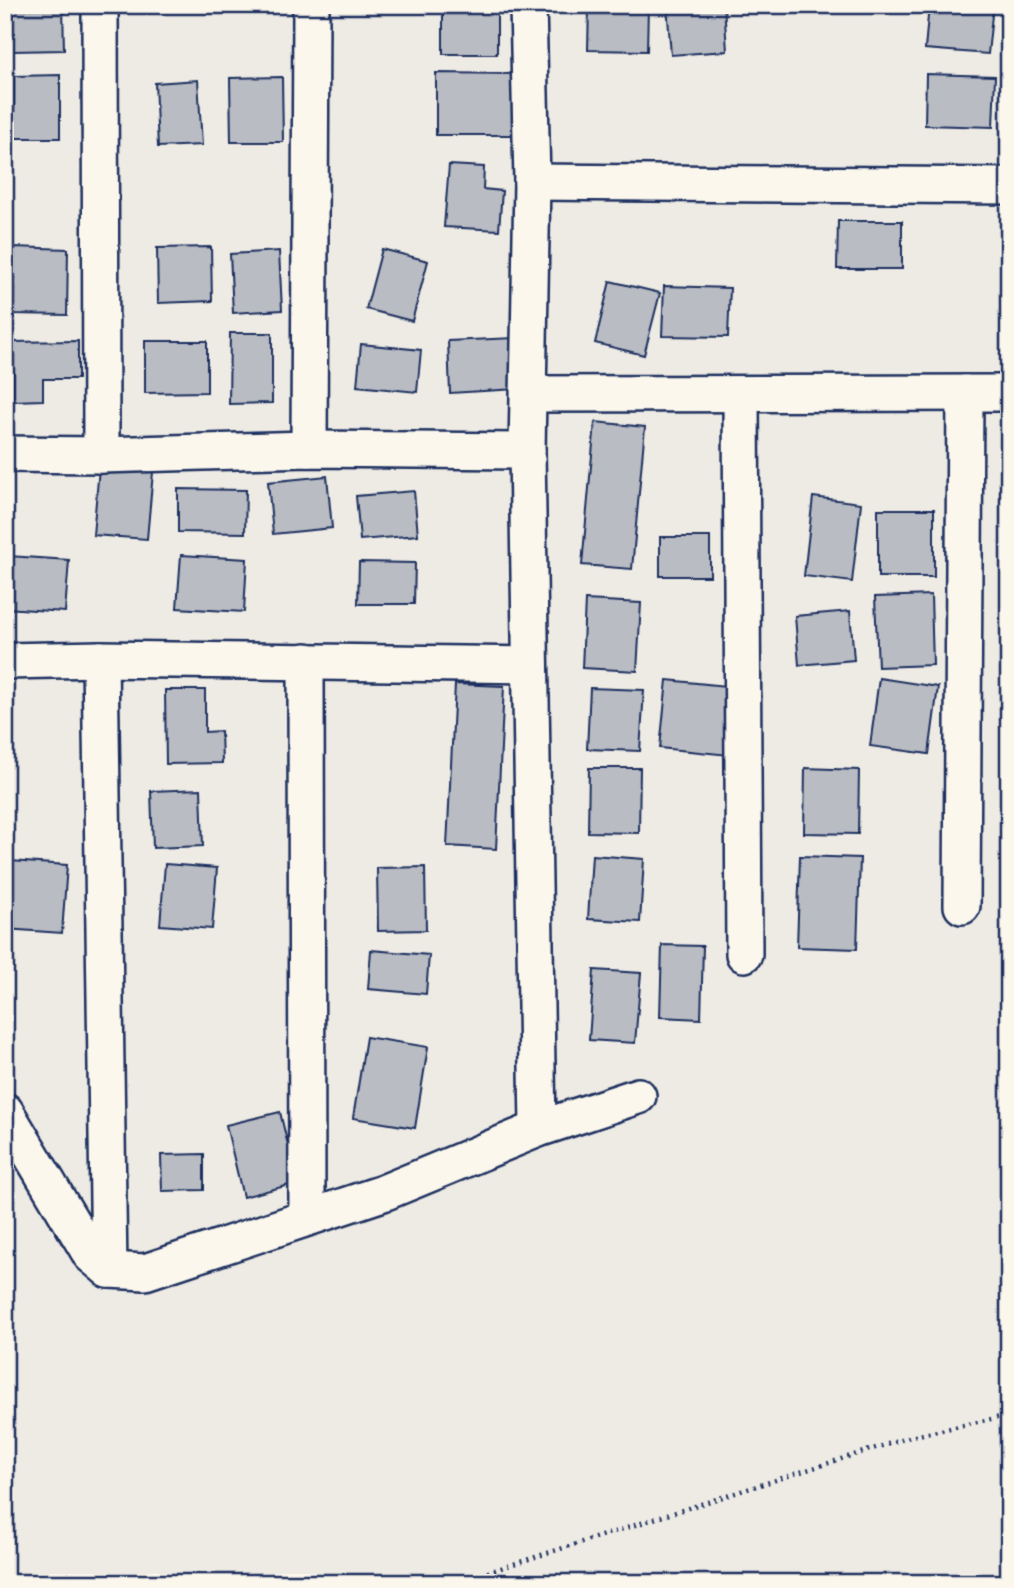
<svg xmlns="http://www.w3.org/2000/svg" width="1014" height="1588" font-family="'Architects Daughter',sans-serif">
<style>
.building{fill:#b9bcc3;stroke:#1b2f5e;stroke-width:2}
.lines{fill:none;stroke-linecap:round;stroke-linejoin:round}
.minor-casing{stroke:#1b2f5e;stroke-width:40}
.path{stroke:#1b2f5e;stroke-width:4.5;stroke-dasharray:2 5;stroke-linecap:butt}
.minor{stroke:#fbf7ec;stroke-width:35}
</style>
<rect width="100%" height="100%" fill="#eeebe4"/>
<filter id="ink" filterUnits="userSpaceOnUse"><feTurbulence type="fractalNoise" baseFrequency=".0143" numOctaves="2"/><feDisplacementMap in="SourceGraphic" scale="14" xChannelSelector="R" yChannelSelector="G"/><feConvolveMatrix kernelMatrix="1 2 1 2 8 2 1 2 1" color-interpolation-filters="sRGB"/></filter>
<g filter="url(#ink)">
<g class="building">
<path d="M12 5H63L64 50 13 51Z"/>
<rect x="443" y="5" width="54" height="49"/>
<path d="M589 5H648L647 51 588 50Z"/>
<path d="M667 5H724L727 51 671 55Z"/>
<path d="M929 5H993L988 54 925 49Z"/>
<path d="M436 73 517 74 516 135H436Z"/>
<path d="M926 74 995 76 993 127 925 125Z"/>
<path d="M60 75V138H14V76Z"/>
<path d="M282 77 283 142H231L230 78Z"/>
<path d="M198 80 202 145 158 147 155 83Z"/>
<path d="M449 165 484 167 483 189 502 191 499 230 444 227Z"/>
<path d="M838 221H902V269H837Z"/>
<path d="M14 247 68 249 67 315 13 314Z"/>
<path d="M211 247 212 301 158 303 157 248Z"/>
<path d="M382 249 428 261 412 321 366 309Z"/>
<path d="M279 251 282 310 233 313 230 254Z"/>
<path d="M610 281 660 293 644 355 595 343Z"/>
<path d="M664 286 730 288 728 337 662 336Z"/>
<path d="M230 333H272V403L229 404Z"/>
<path d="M515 338 517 389 450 393 448 341Z"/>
<path d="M78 341V379H43V400L13 401V342Z"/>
<path d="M145 341H207V392L145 393Z"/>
<path d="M361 344 421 350 417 392 357 386Z"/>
<path d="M595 422 645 427 632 569 582 565Z"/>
<path d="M99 468 153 472 147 539 93 535Z"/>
<path d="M327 476 332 528 273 534 268 482Z"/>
<path d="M178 489 246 490 245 533 178 532Z"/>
<path d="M414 491 418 535 360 540 356 496Z"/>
<path d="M813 497 861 503 852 582 804 576Z"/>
<rect x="878" y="509" width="56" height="68"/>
<rect x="660" y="537" width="50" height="39"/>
<path d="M181 555 247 559 244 612 177 608Z"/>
<path d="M8 556 69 560 65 612 5 608Z"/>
<path d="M359 562 415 563 414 604H358Z"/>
<path d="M931 595 933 665 878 667 875 597Z"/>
<path d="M585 600 641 603 637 671 582 668Z"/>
<path d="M850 611 854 660 799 665 795 616Z"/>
<path d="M879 678 938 687 929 754 870 746Z"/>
<path d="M667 680 736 687 729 755 660 748Z"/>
<path d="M455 684 504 686 496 849 447 846Z"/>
<path d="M590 688 644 690 640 751 587 749Z"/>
<path d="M165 690H205V732L221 731 222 763 166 764Z"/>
<path d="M589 768H640L639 833 588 832Z"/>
<path d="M805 768 859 770 858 834 804 833Z"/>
<path d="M201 789 203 846 153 848 151 791Z"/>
<path d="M592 855 644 859 640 922 588 919Z"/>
<path d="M800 856 860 858 857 949 797 947Z"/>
<path d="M10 861 67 865 62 933 5 929Z"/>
<path d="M165 864 217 868 212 929 160 925Z"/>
<path d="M425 867 426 930 378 931 377 868Z"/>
<path d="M662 945 703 946 701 1019 660 1017Z"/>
<path d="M371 950 429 955 426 994 368 989Z"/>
<path d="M594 970 641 973 635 1043 589 1040Z"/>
<path d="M366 1037 428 1047 415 1128 353 1118Z"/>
<path d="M280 1112 297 1183 243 1197 226 1125Z"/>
<path d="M204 1154V1190L162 1191 161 1155Z"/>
</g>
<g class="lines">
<g class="minor-casing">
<g id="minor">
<path d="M100 5 101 455"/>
<path d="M528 5 532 182 527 451 538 1129"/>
<path d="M532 182 1009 186"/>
<path d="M530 394 1009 393"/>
<path d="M741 396 744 954"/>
<path d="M309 449 311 5"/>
<path d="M5 454 101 455 309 449 527 451"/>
<path d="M100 659 109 1270"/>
<path d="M5 661 100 659 530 665"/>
<path d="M306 661 307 1217"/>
<path d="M962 906 965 393"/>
<path d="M5 1111 91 1255 109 1270 145 1272 383 1193 538 1129 638 1096"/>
</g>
</g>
<path class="path" d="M454 1583 910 1437 1009 1415"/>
<use href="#minor" class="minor"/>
</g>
</g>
<rect width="1014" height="1588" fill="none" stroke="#fbf7ec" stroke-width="28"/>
<rect x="14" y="14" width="986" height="1560" fill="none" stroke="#1b2f5e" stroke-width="2.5" filter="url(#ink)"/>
</svg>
